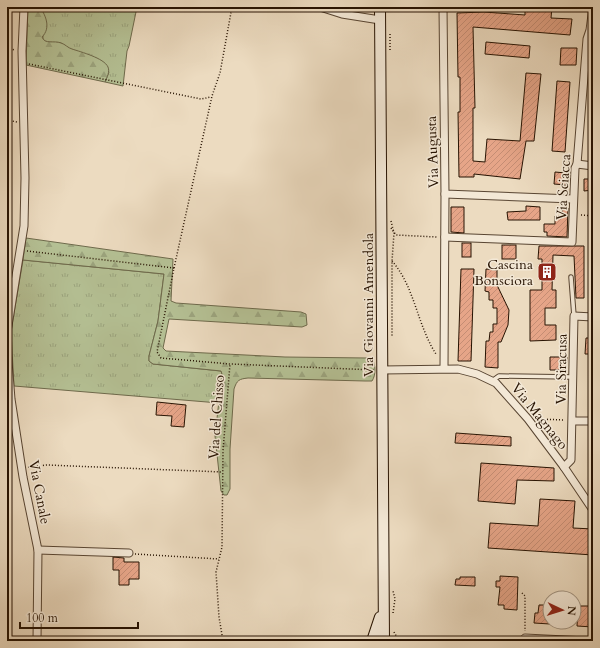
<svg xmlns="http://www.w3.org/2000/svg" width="600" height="648" font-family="Cardo,serif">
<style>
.grass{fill:url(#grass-tufts);stroke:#6e6a4c}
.forest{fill:url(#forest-firs);stroke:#6e6a4c}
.building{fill:url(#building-hatch);stroke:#271302}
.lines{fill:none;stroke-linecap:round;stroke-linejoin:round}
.service-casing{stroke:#584532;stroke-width:5.5}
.minor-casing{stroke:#584532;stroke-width:9}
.secondary-casing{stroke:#271302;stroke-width:12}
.path{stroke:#271302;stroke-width:1.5;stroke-dasharray:1 2;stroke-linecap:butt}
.service{stroke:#f3e8d6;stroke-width:3.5}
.minor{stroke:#f3e8d6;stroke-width:7}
.secondary{stroke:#f3e8d6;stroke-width:10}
.labels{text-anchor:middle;stroke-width:3;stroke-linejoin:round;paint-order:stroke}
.street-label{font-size:14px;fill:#271302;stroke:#f3e8d6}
.poi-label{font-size:14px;fill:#271302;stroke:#f3e8d6;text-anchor:end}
</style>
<defs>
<pattern id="grass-tufts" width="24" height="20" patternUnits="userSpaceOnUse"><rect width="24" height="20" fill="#b5c195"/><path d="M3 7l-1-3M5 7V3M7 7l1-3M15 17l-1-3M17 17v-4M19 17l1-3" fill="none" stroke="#9ca57f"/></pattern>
<pattern id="forest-firs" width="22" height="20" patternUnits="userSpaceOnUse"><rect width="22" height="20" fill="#b5c195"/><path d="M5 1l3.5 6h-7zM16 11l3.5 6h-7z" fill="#9ca57f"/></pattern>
<pattern id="building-hatch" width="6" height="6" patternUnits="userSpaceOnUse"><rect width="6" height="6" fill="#e6a588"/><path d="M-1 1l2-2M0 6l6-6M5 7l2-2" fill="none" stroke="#c58d74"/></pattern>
</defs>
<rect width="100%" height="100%" fill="#ecdbc0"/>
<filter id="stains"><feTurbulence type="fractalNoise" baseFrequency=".005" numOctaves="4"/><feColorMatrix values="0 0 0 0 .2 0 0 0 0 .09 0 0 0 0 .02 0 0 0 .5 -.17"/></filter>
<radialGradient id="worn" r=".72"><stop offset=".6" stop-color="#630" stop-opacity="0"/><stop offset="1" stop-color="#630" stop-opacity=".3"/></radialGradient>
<g class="grass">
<path d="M40 7H137L129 46 127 51 123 86 105 82 109 72 98 59 70 49 61 43 47 42 43 40 42 11Z"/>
<path d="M23 260 164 274 158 321 149 356V361L153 364 221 371 222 374 219 403 14 386 11 331Z"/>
</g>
<g class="forest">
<path d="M28 7H40C46 16 51 28 42 37 45 45 54 40 61 43 65 44 68 48 72 49 81 52 104 58 108 67 110 72 107 77 105 82L26 65Z"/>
<path d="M26 238 173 259 171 301 176 303 301 312 306 314 307 325 302 327 169 319 163 348 166 351 285 357 367 358 372 359C376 365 376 375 372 381H365L248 378C239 379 237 380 234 389L230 449V489L227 495H224L221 491 215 436 222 374 221 371 153 364 149 361V356L158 321 164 274 23 260Z"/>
</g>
<g class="building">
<path d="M525 7H552L551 18 572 19 570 35 473 27 475 108H473V161L485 162 487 139 520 141 526 73 541 74 534 141H526L520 179 474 174V177H459L458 112H460V77H458L457 13 484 12 525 15Z"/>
<path d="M486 42 530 46 529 58 485 54Z"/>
<path d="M561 48H577L576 65H560Z"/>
<path d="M557 81 570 82 565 152 552 151Z"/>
<path d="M555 172 566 173V185L554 184Z"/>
<path d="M584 179H593V190L584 191Z"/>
<path d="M526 206 540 207V220H508L507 212 526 211Z"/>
<path d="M451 207H464V233L451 232Z"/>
<path d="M562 208H568L567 237 547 236V232H544V224H555V216H562Z"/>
<rect x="462" y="243" width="9" height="14"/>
<rect x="502" y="245" width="14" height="14"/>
<path d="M539 246H584V298H576L574 256 553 255 552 290H556V308H545V325H556V340L530 341V290H542V259H538Z"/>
<path d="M461 269H474L471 361H458Z"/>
<path d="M486 269 497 270V285L509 310 508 325 501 342H498V368L485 367 486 341H489L490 332H493V324H497V308H493V300H489V292L485 291Z"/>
<path d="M586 338H593V354H585Z"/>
<path d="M550 357H567L566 370H550Z"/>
<path d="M157 402 186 405 184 427 171 426 172 416 156 415Z"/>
<path d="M456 433 511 437V446L455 443Z"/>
<path d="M481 463 554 468V481L517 480 515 504 478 501Z"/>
<path d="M540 499 575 501 573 528 593 529V555L488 548 490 523 538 526Z"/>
<path d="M113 557 124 558V562H139V579H129V585H119V570H113Z"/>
<path d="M500 576 518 577 517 610 504 609V605H498L500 587H496V581H500Z"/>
<path d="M460 577H475V586L455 585 456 579H460Z"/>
<path d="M539 605H550V624L534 623 535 613H538Z"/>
<path d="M578 606H590V610H593V627L577 626Z"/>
</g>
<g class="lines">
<g class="service-casing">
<g id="service">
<path d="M571 277 574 316"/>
<path d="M492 381 499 376 573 377"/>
</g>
</g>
<g class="minor-casing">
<g id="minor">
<path d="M320 7 342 14 380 20"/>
<path d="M443 7 445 194 573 199"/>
<path d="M577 164 593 166"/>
<path d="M445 237 572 242 575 168 577 164 587 39 590 30 593 7"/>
<path d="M7 332 24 226 25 178 22 51 24 7"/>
<path d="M7 349 11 399 23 477 38 550 37 641"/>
<path d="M444 368 445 194"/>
<path d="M382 370 458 369 477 374 496 383 528 419 564 467 593 510"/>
<path d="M573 421H593"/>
<path d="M564 467 571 460 574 316 593 317"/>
<path d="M38 550 129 553"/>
<path d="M525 638 586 641"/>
</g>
</g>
<g class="secondary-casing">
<g id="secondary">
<path d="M380 7 384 641"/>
<path d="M372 641 380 617"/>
</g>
</g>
<g class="path">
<path d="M390 34V52"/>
<path d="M7 48 15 50"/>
<path d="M29 64 201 99 211 97"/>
<path d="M7 120 17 122"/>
<path d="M581 215 593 216"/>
<path d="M391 221 394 233 392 261V337"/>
<path d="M391 228 396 235 437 237"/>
<path d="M27 251 174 268 157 352 161 358 230 364 374 370"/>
<path d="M392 261C415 287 417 325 436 354"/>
<path d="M174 268 212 96 220 73 232 7"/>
<path d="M538 419 564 420"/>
<path d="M28 467 47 465 222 472"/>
<path d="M135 554 219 559"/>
<path d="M522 593 525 596V631"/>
<path d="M393 613 395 599 393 591"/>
<path d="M394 632 399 641"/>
<path d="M223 641 219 617 216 572 222 547 223 451 230 364"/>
</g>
<use href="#service" class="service"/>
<use href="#minor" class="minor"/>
<use href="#secondary" class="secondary"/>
</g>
<defs>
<g id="building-square" transform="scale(1)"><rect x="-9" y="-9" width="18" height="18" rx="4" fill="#8f2418" stroke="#f3e8d6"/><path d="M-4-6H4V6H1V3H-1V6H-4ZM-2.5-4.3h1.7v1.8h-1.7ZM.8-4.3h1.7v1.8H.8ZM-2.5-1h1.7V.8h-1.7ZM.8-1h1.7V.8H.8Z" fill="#fff"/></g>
</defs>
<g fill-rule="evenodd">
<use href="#building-square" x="547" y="272"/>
</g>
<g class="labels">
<g class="street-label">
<text transform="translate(432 152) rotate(-92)" y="5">Via Augusta</text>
<text transform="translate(563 187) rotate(-86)" y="5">Via Sciacca</text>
<text transform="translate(368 305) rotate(-90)" y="5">Via Giovanni Amendola</text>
<text transform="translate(561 369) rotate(-89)" y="5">Via Siracusa</text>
<text transform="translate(540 416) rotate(51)" y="5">Via Magnago</text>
<text transform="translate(216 417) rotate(-86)" y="5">Via del Chisso</text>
<text transform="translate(40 492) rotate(79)" y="5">Via Canale</text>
</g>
<g class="poi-label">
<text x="533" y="269">Cascina<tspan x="533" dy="16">Bonsciora</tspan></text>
</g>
</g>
<rect width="600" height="648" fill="none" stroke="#ecdbc0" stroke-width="24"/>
<rect x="8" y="8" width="584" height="632" fill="none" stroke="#271302" stroke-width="2"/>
<rect x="12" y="12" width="576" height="624" fill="none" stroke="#271302"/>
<g transform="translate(562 610) rotate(94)"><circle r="19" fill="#f3e8d6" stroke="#a19381"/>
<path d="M0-3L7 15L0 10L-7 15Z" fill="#8f2418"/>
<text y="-6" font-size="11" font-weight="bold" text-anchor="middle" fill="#271302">N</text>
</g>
<path d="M20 622v6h118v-6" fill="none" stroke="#271302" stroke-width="2"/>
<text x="26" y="622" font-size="12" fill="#271302" stroke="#f3e8d6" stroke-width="3" paint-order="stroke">100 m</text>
<rect width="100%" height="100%" filter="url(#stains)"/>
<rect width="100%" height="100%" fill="url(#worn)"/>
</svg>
